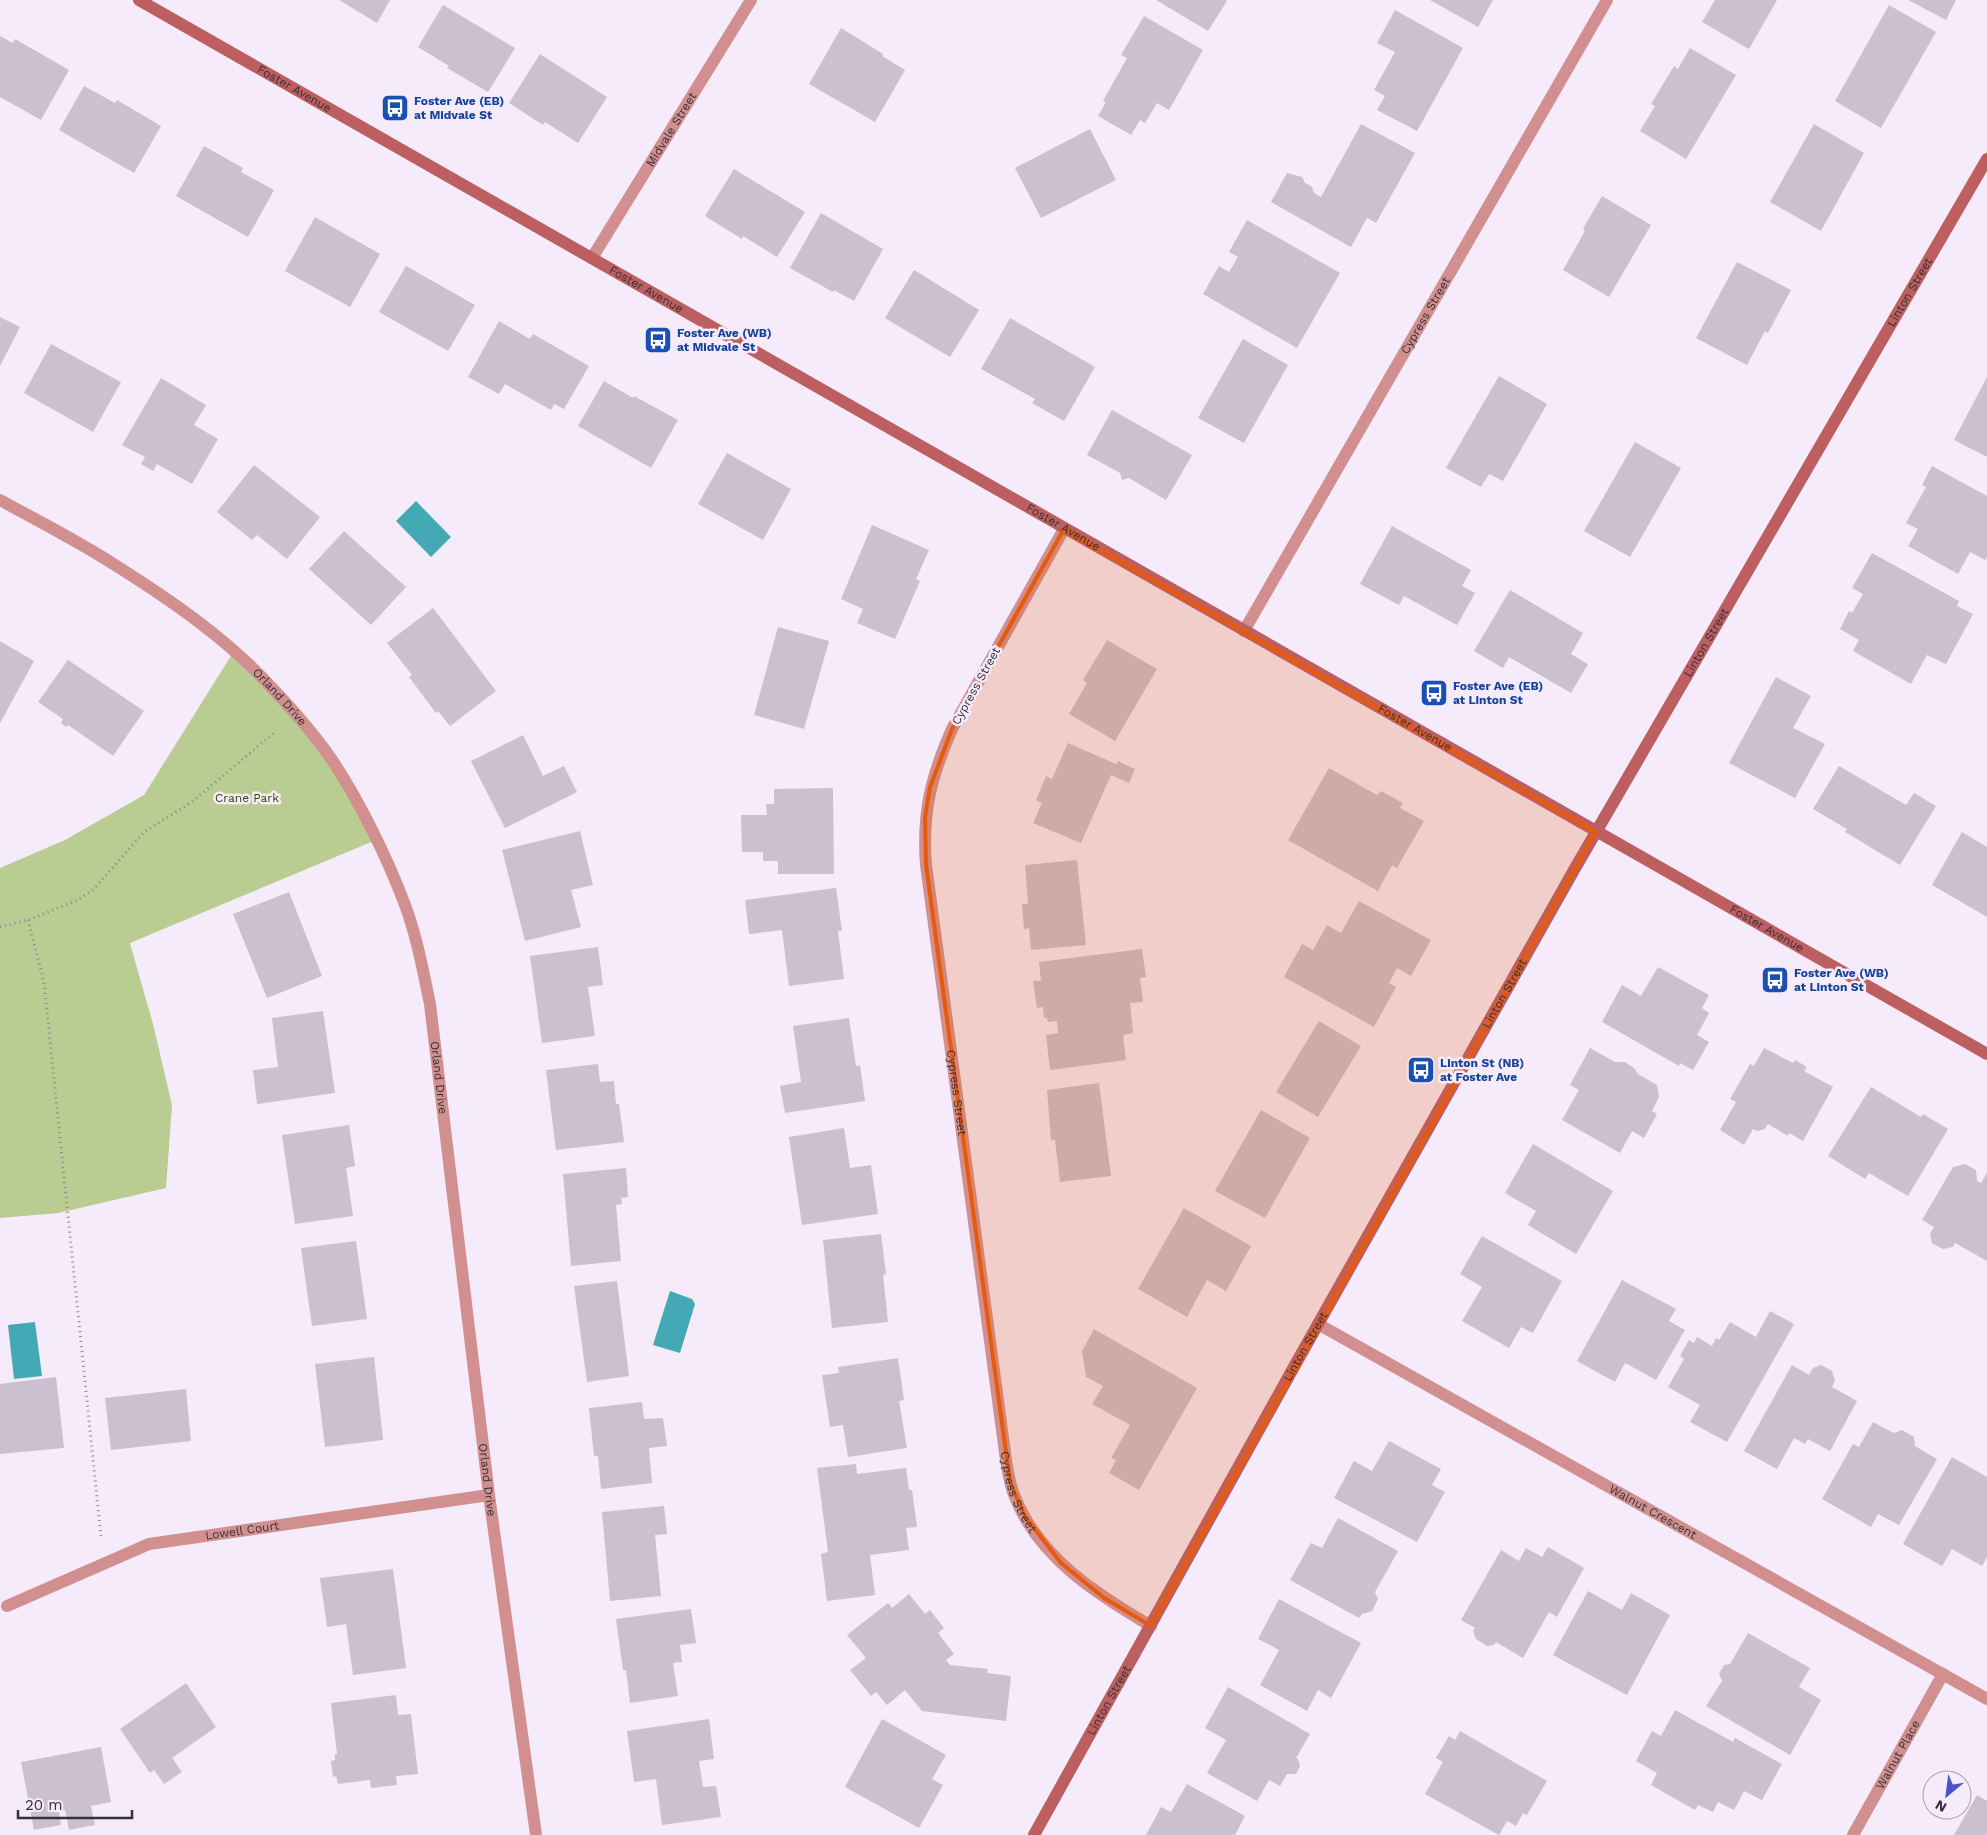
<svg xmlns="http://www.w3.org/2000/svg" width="1987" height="1835" font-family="'Work Sans',sans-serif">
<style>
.green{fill:#b9cc92}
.water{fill:#43aab5}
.building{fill:#cac0cf}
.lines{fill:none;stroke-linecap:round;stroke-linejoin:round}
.path{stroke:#8e8691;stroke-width:3;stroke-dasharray:1 4;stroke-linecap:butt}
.street{stroke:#d1908f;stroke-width:12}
.secondary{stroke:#bd5f61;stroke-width:12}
.marked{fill:#e8590c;fill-opacity:0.2;stroke:#e8590c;stroke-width:4;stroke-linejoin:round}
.labels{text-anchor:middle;stroke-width:5;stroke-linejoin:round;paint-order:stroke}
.street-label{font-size:12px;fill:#353137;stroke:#f6ebfb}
.transit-label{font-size:12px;font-weight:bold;fill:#164399;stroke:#f6ebfb;text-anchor:start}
.park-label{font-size:12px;fill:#354400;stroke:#f6ebfb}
</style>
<rect width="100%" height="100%" fill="#f6ebfb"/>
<path class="green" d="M234 651 330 757 376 840 130 943 153 1024 172 1105 166 1188 58 1213 0 1218V868L65 840 144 795Z"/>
<g class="water">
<path d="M416 501 451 537 431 557 396 521Z"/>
<path d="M670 1291 692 1299 695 1304 680 1353 653 1345Z"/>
<path d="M35 1322 42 1376 14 1379 8 1325Z"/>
</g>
<g class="building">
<path d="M339 0H390L377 23Z"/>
<path d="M1156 0H1225L1227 1 1208 31Z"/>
<path d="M1430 0H1493L1478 27Z"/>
<path d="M1715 0H1777L1749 49 1702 22Z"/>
<path d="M1908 0H1956L1946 20Z"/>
<path d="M443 5 515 48 488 92 447 68 449 66 418 47Z"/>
<path d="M1889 5 1936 32 1881 128 1835 101Z"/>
<path d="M1395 10 1463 48 1417 131 1377 110 1385 96 1374 90 1395 52 1377 43Z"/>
<path d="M1144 16 1203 50 1169 110 1157 103 1145 123 1140 120 1131 135 1098 116 1106 102 1103 101 1127 58 1121 55Z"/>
<path d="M841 28 883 54 882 56 905 70 875 122 809 84Z"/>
<path d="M0 36 13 43 15 39 69 70 41 120 0 97Z"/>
<path d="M1690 48 1736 75 1686 159 1640 131 1655 106 1651 104 1674 66 1678 69Z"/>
<path d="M540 54 607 97 578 143 545 122 543 125 509 103Z"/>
<path d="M84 86 115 103 117 100 161 126 134 173 59 130Z"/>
<path d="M1361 124 1415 153 1376 223 1367 218 1351 247 1271 202 1287 173 1302 177 1305 183 1312 187 1314 193 1321 197Z"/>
<path d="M1814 124 1864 153 1821 231 1770 202Z"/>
<path d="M1090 129 1116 180 1041 218 1015 168Z"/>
<path d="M204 146 243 168 241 172 274 190 248 237 176 196Z"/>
<path d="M734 169 805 212 777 257 743 236 742 239 705 216Z"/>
<path d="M1602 196 1651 225 1609 297 1563 270 1585 231 1583 229Z"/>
<path d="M821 213 883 249 854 301 834 290 833 292 790 268Z"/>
<path d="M315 217 380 254 350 307 285 271Z"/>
<path d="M1247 220 1340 273 1297 348 1203 294 1219 266 1229 272 1238 257 1229 252Z"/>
<path d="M1737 262 1791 290 1768 333 1765 331 1747 365 1696 338Z"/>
<path d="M406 266 475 305 448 351 379 312Z"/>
<path d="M914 270 979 310 950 357 885 318Z"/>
<path d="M0 317 20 327 0 366Z"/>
<path d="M1010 318 1095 367 1064 421 1032 403 1035 399 981 369Z"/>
<path d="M499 321 530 339 533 334 589 366 564 409 554 404 551 410 505 384 499 394 468 377Z"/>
<path d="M1243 339 1288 365 1244 443 1198 418Z"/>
<path d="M51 344 121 382 93 432 24 393Z"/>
<path d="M1499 376 1547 404 1503 481 1489 474 1481 487 1446 468Z"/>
<path d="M1987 377V457L1954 440Z"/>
<path d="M161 378 206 405 194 425 218 439 192 484 157 464 153 471 141 464 145 457 122 445Z"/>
<path d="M604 381 633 398 634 396 678 420 651 468 578 426Z"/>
<path d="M1112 410 1192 455 1166 500 1129 478 1122 480 1120 473 1087 455Z"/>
<path d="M1635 442 1681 468 1630 557 1584 531Z"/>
<path d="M727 453 791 489 763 540 698 504Z"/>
<path d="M254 465 320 517 287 559 257 535 252 540 217 512Z"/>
<path d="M1932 466 1987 496V557L1985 560 1970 552 1958 574 1908 546 1918 529 1906 523 1926 487 1922 485Z"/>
<path d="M872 525 929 550 916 579 920 581 895 639 857 623 863 609 841 599Z"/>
<path d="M1392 526 1471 570 1462 586 1475 593 1457 625 1404 596 1399 605 1360 584Z"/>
<path d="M344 531 406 587 371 625 309 569Z"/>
<path d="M1872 553 1959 601 1957 606 1973 614 1946 664 1927 655 1911 684 1853 651 1859 640 1840 629 1849 611 1852 613 1863 594 1852 588Z"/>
<path d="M1510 590 1583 633 1571 654 1588 664 1571 693 1509 657 1503 668 1474 651Z"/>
<path d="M433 608 496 691 450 726 438 711 436 713 409 677 412 675 387 643Z"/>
<path d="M778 627 829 641 804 729 754 715Z"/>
<path d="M1107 640 1157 669 1115 741 1069 714 1087 683 1083 680Z"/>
<path d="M0 641 34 661 0 723Z"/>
<path d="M68 660 144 711 113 756 68 725 66 727 61 723 63 719 38 702Z"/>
<path d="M1776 677 1811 696 1793 728 1825 744 1795 798 1729 763Z"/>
<path d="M523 735 543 776 564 766 577 792 505 828 471 761Z"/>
<path d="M1068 743 1116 764 1118 761 1135 769 1129 783 1111 775 1081 843 1033 823 1042 803 1036 800 1046 776 1052 779Z"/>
<path d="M1839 766 1906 805 1914 793 1936 806 1900 865 1845 832 1847 829 1813 809Z"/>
<path d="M1329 768 1377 795 1381 791 1403 803 1400 808 1424 821 1397 868 1392 865 1378 891 1288 840Z"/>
<path d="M833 788 834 874H778V861H763V852H742L741 815H767L766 804H774V789Z"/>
<path d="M580 831 593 885 571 890 581 927 525 941 502 850Z"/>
<path d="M1962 832 1987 847V917L1932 885Z"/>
<path d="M1077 860 1086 945 1031 950 1029 928 1024 929 1022 904H1028L1025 865Z"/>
<path d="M836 888 842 931H838L844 979 789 986 782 930 749 934 745 900Z"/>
<path d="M289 892 322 976 267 998 233 914Z"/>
<path d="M1359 901 1431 940 1411 976 1397 968 1389 983 1396 987 1374 1027 1284 977 1302 944 1313 950 1327 925 1341 933Z"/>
<path d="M598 947 603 985 588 987 595 1036 542 1043 530 956Z"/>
<path d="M1142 949 1146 977 1140 978 1143 1002 1130 1003 1133 1033 1123 1035 1126 1060 1050 1070 1046 1035 1058 1033 1057 1021 1048 1022 1047 1018H1044L1043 1007 1037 1008 1033 981H1041L1039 962Z"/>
<path d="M1658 967 1709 995 1702 1008 1709 1013 1697 1035 1709 1042 1693 1070 1680 1063 1679 1066 1602 1022 1622 985 1641 996Z"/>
<path d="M323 1011 335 1093 257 1104 253 1070 278 1067 272 1018Z"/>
<path d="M849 1018 856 1066 860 1065 865 1101 785 1113 780 1086 801 1082 793 1026Z"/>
<path d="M1319 1021 1361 1046 1318 1117 1276 1092Z"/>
<path d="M1590 1048 1615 1062H1625L1634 1068 1638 1074 1657 1085 1659 1097 1652 1111 1657 1114 1644 1138 1632 1131 1620 1153 1562 1120 1579 1090 1570 1085Z"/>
<path d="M1764 1048 1793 1063 1795 1060 1807 1067 1804 1071 1833 1087 1803 1141 1789 1133 1788 1136 1768 1124 1765 1129 1757 1131 1753 1129 1744 1145 1720 1130 1736 1102 1730 1099 1750 1064 1754 1066Z"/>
<path d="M598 1064 600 1082 614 1081 616 1104H619L624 1142 556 1150 546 1070Z"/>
<path d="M1099 1083 1111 1176 1060 1182 1055 1140H1051L1047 1090Z"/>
<path d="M1871 1087 1921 1117 1923 1114 1948 1129 1908 1196 1869 1173 1865 1179 1828 1156Z"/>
<path d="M1261 1110 1310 1138 1265 1218 1215 1191Z"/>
<path d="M349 1125 355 1166 346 1168 353 1216 295 1224 282 1135Z"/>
<path d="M844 1128 850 1168 871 1165 878 1214 802 1225 789 1137Z"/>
<path d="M1533 1144 1613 1191 1576 1254 1528 1225 1536 1211 1505 1193Z"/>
<path d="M1965 1164 1976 1170 1977 1181 1981 1183 1987 1173V1261L1955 1243 1953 1247 1943 1249 1932 1243 1930 1234 1934 1227 1922 1220 1953 1167Z"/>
<path d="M626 1168 628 1197 621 1198 622 1204 616 1205 621 1261 571 1266 563 1174Z"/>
<path d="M1184 1208 1251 1246 1226 1291 1207 1280 1187 1317 1138 1289Z"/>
<path d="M881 1234 886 1274 883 1275 888 1322 832 1328 823 1240Z"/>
<path d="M1482 1236 1562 1281 1533 1333 1521 1327 1509 1348 1462 1321 1482 1287 1460 1274Z"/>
<path d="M356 1241 367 1319 312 1326 301 1248Z"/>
<path d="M1622 1280 1676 1309 1669 1321 1685 1330 1656 1380 1625 1363 1615 1382 1577 1361Z"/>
<path d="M617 1281 629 1376 587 1382 574 1286Z"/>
<path d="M1770 1311 1794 1324 1727 1442 1690 1422 1700 1405 1668 1387 1684 1359 1680 1356 1689 1340 1694 1343 1697 1337 1712 1346 1716 1338 1719 1340 1730 1322 1756 1337Z"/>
<path d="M1094 1329 1197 1388 1139 1490 1109 1473 1116 1460 1111 1458 1130 1425 1092 1404 1103 1386 1086 1377 1082 1351Z"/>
<path d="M374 1357 383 1440 325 1447 315 1364Z"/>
<path d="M898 1358 904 1400 899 1401 907 1448 848 1457 843 1425 830 1427 822 1375 839 1373 838 1367Z"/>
<path d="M1792 1365 1809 1375 1813 1368 1821 1365 1832 1371 1835 1381 1832 1387 1857 1401 1830 1451 1808 1439 1805 1444 1794 1438 1777 1469 1744 1451Z"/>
<path d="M56 1377 64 1448 0 1454V1384Z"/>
<path d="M186 1389 191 1441 111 1450 105 1398Z"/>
<path d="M642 1402 644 1419 663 1418 667 1446 649 1448 652 1483 601 1489 598 1456H594L589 1408Z"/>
<path d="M1873 1422 1894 1433 1902 1430 1914 1437 1915 1446 1937 1459 1899 1525 1878 1514 1871 1527 1822 1499 1853 1444 1859 1447Z"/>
<path d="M1389 1441 1441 1469 1432 1485 1445 1492 1417 1542 1334 1498 1354 1461 1372 1471Z"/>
<path d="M1952 1457 1987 1477V1557L1982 1566 1952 1549 1942 1566 1903 1544Z"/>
<path d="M856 1464 857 1474 906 1468 909 1490H912L917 1527 906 1528 909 1550 870 1555 875 1595 827 1601 821 1554 828 1552 817 1468Z"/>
<path d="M664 1506 667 1534 655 1535 661 1596 610 1601 602 1512Z"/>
<path d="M1338 1518 1398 1551 1375 1592 1378 1599 1372 1611 1362 1614 1359 1618 1290 1580 1311 1543 1322 1548Z"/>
<path d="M1548 1547 1584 1568 1557 1617 1549 1612 1523 1658 1496 1642 1494 1645 1487 1646 1476 1639 1473 1631 1475 1628 1461 1620 1501 1550 1519 1561 1526 1548 1542 1557Z"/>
<path d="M393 1569 406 1668 353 1675 346 1624 327 1627 320 1578Z"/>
<path d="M1588 1591 1622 1610 1631 1593 1670 1615 1627 1695 1553 1655Z"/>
<path d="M909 1594 925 1614 930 1610 944 1628 938 1633 954 1654 946 1660 950 1665 988 1669 987 1673 1011 1676 1006 1721 922 1711 905 1690 887 1705 876 1692 871 1696 850 1670 866 1658 847 1635 888 1603 892 1608Z"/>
<path d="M1279 1599 1361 1643 1331 1698 1318 1690 1307 1711 1260 1685 1279 1650 1258 1639Z"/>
<path d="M691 1609 696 1643 680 1645 682 1662 673 1663 678 1696 630 1703 626 1670H623L616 1619Z"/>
<path d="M1748 1633 1810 1668 1799 1687 1821 1700 1790 1755 1706 1706 1722 1681 1719 1674 1724 1665 1730 1664Z"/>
<path d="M186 1683 216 1727 172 1758 182 1772 164 1784 154 1770 150 1773 120 1729Z"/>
<path d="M1228 1687 1310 1734 1296 1758 1298 1759 1300 1766 1296 1774H1287L1280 1786 1269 1780 1257 1801 1207 1773 1226 1740 1205 1728Z"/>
<path d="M396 1695 398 1715 411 1714 418 1774 396 1776 397 1785 371 1788 370 1780 338 1784 336 1776 333 1777 331 1761 335 1760V1754H337L331 1703Z"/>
<path d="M1675 1710 1733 1742 1735 1738 1782 1764 1762 1800 1744 1791 1734 1810 1718 1802 1713 1812 1698 1805 1695 1810 1651 1785 1657 1773 1636 1761 1652 1731 1661 1736Z"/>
<path d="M709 1719 714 1759 699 1761 703 1787 716 1786 721 1817 662 1825 656 1779 634 1782 627 1731Z"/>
<path d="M882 1719 946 1755 932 1779 943 1785 919 1828 845 1787Z"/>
<path d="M1460 1731 1547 1781 1527 1815 1523 1813 1516 1826 1507 1821 1499 1835 1425 1794 1443 1762 1436 1758 1449 1736 1455 1740Z"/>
<path d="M101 1747 111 1802 91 1806 95 1825 69 1830 65 1810 59 1811 61 1825 34 1830 21 1762Z"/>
<path d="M1187 1784 1245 1816 1235 1835H1146L1161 1807 1171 1812Z"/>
<path d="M1977 1795 1987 1801V1835H1954Z"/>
</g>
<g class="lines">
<g class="path">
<path d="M28 920 44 982 101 1537"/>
<path d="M0 927 28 920 78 900 94 889 144 832 192 802 275 732"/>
</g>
<g class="street">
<path id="s1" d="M592 258 751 0"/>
<path id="s2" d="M0 500C38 521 78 541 115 565 169 599 229 640 272 688 292 709 313 733 330 757 358 798 388 859 405 905 417 937 423 971 430 1004L489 1495 536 1835"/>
<path id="s3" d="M1064 529 952 729C931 777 922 812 926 865L1006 1460C1008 1473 1010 1486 1015 1497 1039 1558 1098 1595 1151 1626"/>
<path id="s4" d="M1244 631 1607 0"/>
<path id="s5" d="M1318 1324 1987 1699"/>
<path id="s6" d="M7 1606 149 1544 489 1495"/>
<path id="s7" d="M1853 1835 1943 1674"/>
</g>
<g class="secondary">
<path id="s8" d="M139 0 1987 1054"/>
<path id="s9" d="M1034 1835 1295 1365 1574 870 1987 159"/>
</g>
</g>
<path class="marked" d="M1064 529 1596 832 1151 1626 1104 1598 1061 1563 1024 1515 1010 1482 926 865 925 817 930 787 952 729Z"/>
<defs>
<g id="bus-square" transform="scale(1.4375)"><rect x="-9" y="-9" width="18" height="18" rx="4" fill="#1a4fb4" stroke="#f6ebfb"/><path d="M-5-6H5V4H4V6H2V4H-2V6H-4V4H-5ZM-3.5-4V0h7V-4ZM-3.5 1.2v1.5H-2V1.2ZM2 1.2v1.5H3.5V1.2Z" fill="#fff"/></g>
</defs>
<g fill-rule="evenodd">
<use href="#bus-square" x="395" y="108"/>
<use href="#bus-square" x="658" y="340"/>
<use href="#bus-square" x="1434" y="693"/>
<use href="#bus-square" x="1775" y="980"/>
<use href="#bus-square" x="1421" y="1070"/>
</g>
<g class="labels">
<g class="street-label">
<text dy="4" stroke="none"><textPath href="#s8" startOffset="179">Foster Avenue</textPath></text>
<text dy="4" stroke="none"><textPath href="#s1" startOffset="151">Midvale Street</textPath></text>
<text dy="4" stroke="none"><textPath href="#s8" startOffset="584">Foster Avenue</textPath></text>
<text dy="4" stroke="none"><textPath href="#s9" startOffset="1774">Linton Street</textPath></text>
<text dy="4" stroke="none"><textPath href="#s4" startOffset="364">Cypress Street</textPath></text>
<text dy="4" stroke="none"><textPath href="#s8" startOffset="1064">Foster Avenue</textPath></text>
<text dy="4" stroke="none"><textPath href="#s9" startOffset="1369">Linton Street</textPath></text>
<text transform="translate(976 686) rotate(-61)" y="4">Cypress Street</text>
<text dy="4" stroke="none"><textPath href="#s2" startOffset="344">Orland Drive</textPath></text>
<text dy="4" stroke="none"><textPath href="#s8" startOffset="1469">Foster Avenue</textPath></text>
<text dy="4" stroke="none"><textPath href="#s8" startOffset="1874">Foster Avenue</textPath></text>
<text dy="4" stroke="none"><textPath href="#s9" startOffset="964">Linton Street</textPath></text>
<text dy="4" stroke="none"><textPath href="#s2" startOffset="765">Orland Drive</textPath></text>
<text dy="4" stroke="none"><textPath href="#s3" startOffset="599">Cypress Street</textPath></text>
<text dy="4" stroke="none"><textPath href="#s9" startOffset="559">Linton Street</textPath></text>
<text dy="4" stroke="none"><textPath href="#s2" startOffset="1170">Orland Drive</textPath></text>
<text dy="4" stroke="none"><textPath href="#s3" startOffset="1004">Cypress Street</textPath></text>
<text dy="4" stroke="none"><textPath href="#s5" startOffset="384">Walnut Crescent</textPath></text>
<text dy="4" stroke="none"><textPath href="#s6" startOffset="249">Lowell Court</textPath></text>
<text dy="4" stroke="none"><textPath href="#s9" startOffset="154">Linton Street</textPath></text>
<text dy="4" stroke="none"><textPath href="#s7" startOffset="92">Walnut Place</textPath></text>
</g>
<g class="transit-label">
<text x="414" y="105">Foster Ave (EB)<tspan x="414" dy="14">at Midvale St</tspan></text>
<text x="677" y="337">Foster Ave (WB)<tspan x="677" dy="14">at Midvale St</tspan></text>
<text x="1453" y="690">Foster Ave (EB)<tspan x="1453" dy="14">at Linton St</tspan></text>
<text x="1794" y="977">Foster Ave (WB)<tspan x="1794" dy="14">at Linton St</tspan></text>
<text x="1440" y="1067">Linton St (NB)<tspan x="1440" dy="14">at Foster Ave</tspan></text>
</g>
<g class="park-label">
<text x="247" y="802">Crane Park</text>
</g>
</g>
<g transform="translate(1947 1795) rotate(209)"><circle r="24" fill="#f6ebfb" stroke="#a9a1ad"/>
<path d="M0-4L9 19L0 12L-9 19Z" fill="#4b53c8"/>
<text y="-8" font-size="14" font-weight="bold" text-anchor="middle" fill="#353137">N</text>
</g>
<path d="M18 1810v8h114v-8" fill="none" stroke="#353137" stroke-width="2.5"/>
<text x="25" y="1810" font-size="15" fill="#353137" stroke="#f6ebfb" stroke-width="4" paint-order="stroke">20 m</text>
</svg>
